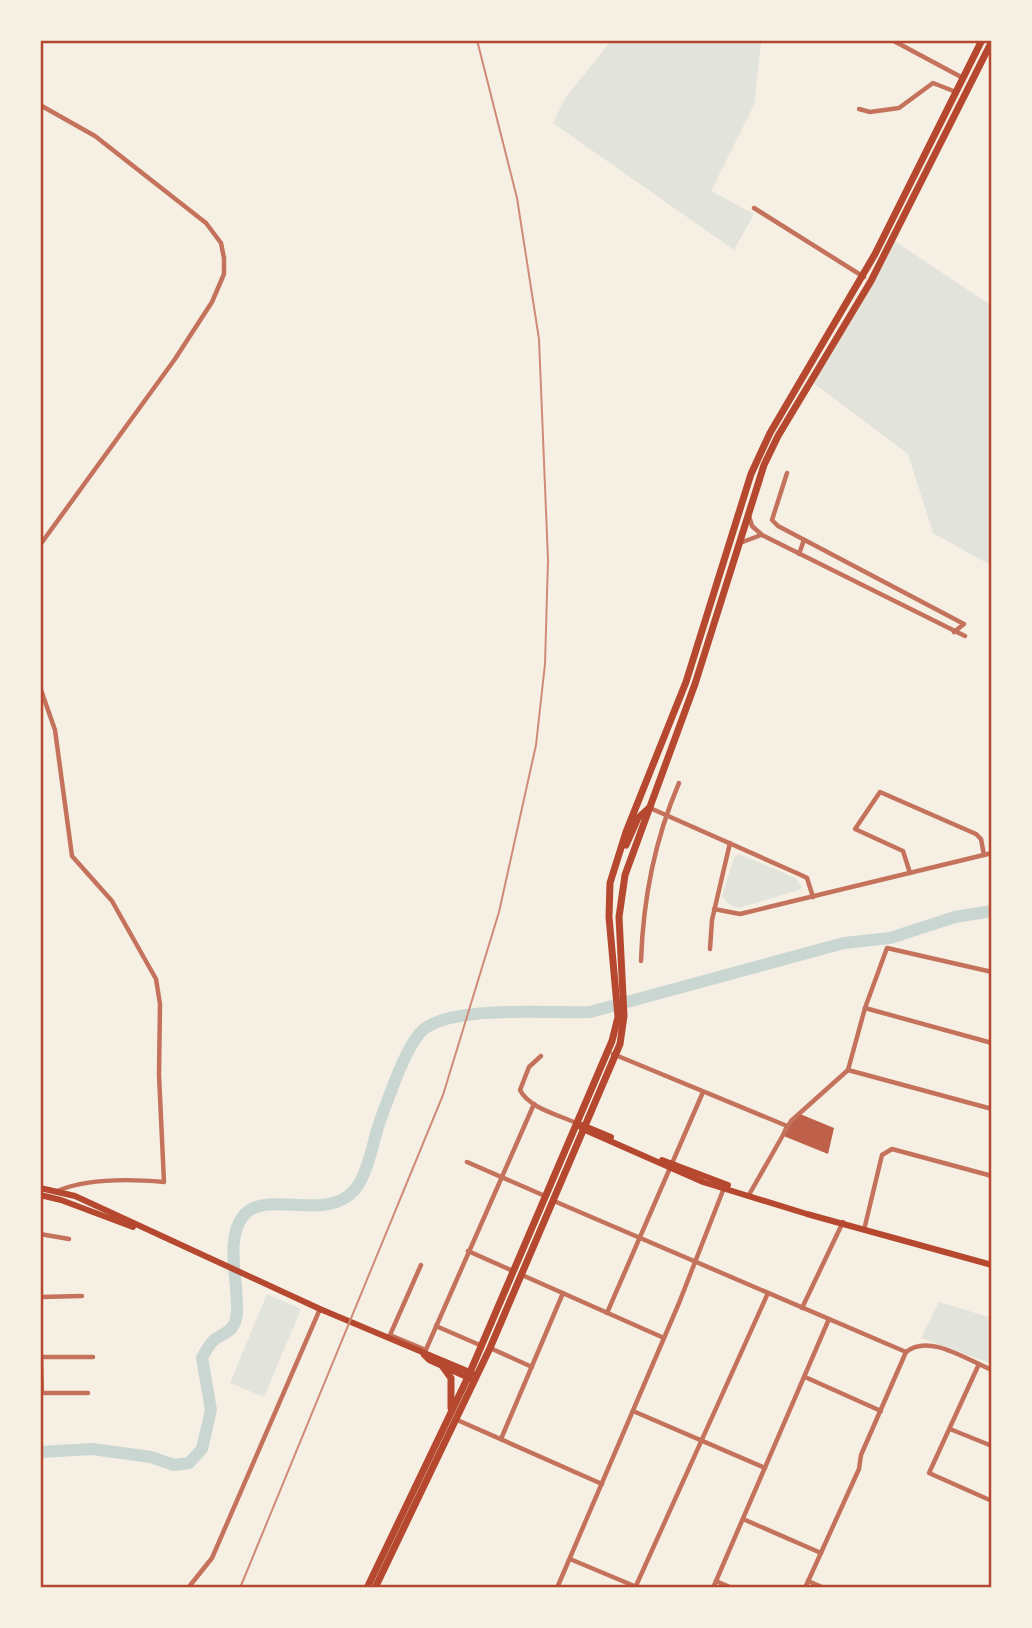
<svg xmlns="http://www.w3.org/2000/svg" width="1032" height="1628" font-family="'Libre Baskerville',serif">
<style>
.green{fill:#e2e4dc}
.lines{fill:none;stroke-linecap:round;stroke-linejoin:round}
.river{stroke:#c9d6d2;stroke-width:12}
.building{fill:#bf614a}
.minor{stroke:#c5725c;stroke-width:4.5}
.primary{stroke:#b5482f;stroke-width:6}
.trunk{stroke:#b5482f;stroke-width:7}
.rail{stroke:#cf8b77;stroke-width:2}
.neatline{fill:none;stroke:#b5482f;stroke-width:2.5}
</style>
<rect width="100%" height="100%" fill="#f6efe4"/>
<g class="green">
<path d="M612 40H764L761 44 754 105 711 191 754 214 734 250 553 123 566 97Z"/>
<path d="M893 240 992 306V566L933 533 908 454 811 381Z"/>
<path d="M739 854 795 878 802 887 799 890 742 907C732 908 727 904 722 895L734 858Z"/>
<path d="M267 1294 301 1309 264 1397 230 1383Z"/>
<path d="M939 1302 992 1318 990 1363 921 1338Z"/>
</g>
<g class="lines">
<path class="river" d="M40 1452 92 1449 151 1457 174 1465 189 1463 202 1449 211 1410 202 1358C205 1352 209 1345 214 1340 223 1333 233 1332 236 1319 242 1292 222 1241 244 1215 268 1187 335 1228 360 1182 370 1164 373 1141 380 1121 389 1097 403 1054 419 1034 443 1003 553 1014 590 1012L844 943 890 938 955 917 992 911"/>
</g>
<path class="building" d="M800 1114 834 1128 828 1154 781 1135 785 1125Z"/>
<g class="lines">
<g class="minor">
<path d="M892 40 963 78"/>
<path d="M40 105 95 136 206 223 221 243 224 258V274L212 302 175 359 40 545"/>
<path d="M859 109 870 112 899 108 933 83 956 92"/>
<path d="M754 208 864 277"/>
<path d="M787 473 772 520 778 526 964 624 954 632"/>
<path d="M749 516 752 526 762 535 965 636"/>
<path d="M740 543 761 535"/>
<path d="M799 554 804 540"/>
<path d="M40 687 55 730 72 856 112 901 156 979 160 1004 159 1075 164 1182C131 1179 88 1178 57 1191"/>
<path d="M650 808 801 875 807 878 813 897"/>
<path d="M910 873 903 851 855 829 880 792 976 834 981 839 984 855"/>
<path d="M714 909 740 914 992 853"/>
<path d="M710 949 712 920 730 843"/>
<path d="M641 961C643 900 655 839 679 783"/>
<path d="M865 1008 992 1043"/>
<path d="M613 1054 787 1126"/>
<path d="M541 1056 529 1067 520 1090C529 1108 559 1115 576 1123"/>
<path d="M848 1070 992 1109"/>
<path d="M467 1162 545 1196"/>
<path d="M750 1193 791 1121 848 1070 865 1008 887 948 992 972"/>
<path d="M554 1201 906 1352"/>
<path d="M864 1230 882 1155 892 1149 992 1176"/>
<path d="M40 1234 69 1239"/>
<path d="M468 1251 513 1271"/>
<path d="M421 1265 390 1335 426 1350"/>
<path d="M522 1275 664 1338"/>
<path d="M40 1297 82 1296"/>
<path d="M802 1308 843 1222"/>
<path d="M607 1313 703 1092"/>
<path d="M436 1326 482 1346"/>
<path d="M490 1348 532 1367"/>
<path d="M424 1354 534 1104"/>
<path d="M41 1357 42 1393H88"/>
<path d="M41 1357H93"/>
<path d="M979 1364 929 1473 992 1501"/>
<path d="M805 1377 881 1411"/>
<path d="M633 1411 765 1468"/>
<path d="M455 1419 602 1484"/>
<path d="M950 1429 992 1446"/>
<path d="M501 1439 563 1293"/>
<path d="M743 1519 821 1553"/>
<path d="M570 1559 639 1588"/>
<path d="M716 1581 732 1588"/>
<path d="M808 1581 824 1588"/>
<path d="M188 1588 212 1558 320 1309"/>
<path d="M557 1588 679 1303 724 1188"/>
<path d="M635 1588 768 1293"/>
<path d="M713 1588 829 1319"/>
<path d="M805 1588 859 1469 861 1455 906 1352C929 1333 967 1360 992 1370"/>
</g>
<g class="primary">
<path d="M577 1124 585 1130 703 1182 807 1214 992 1265"/>
<path d="M582 1125 611 1137"/>
<path d="M662 1160 728 1185"/>
<path d="M40 1188 75 1196 320 1309 472 1373"/>
<path d="M40 1195 61 1200 133 1227"/>
<path d="M424 1355 429 1360 471 1379"/>
</g>
<g class="trunk">
<path d="M626 845 638 818 649 808"/>
<path d="M443 1367 451 1378V1408"/>
<path d="M367 1588 468 1377 612 1041 618 1017 609 917 610 883 626 832 686 682 751 474 770 433 875 254 982 40"/>
<path d="M375 1588 490 1348 620 1044 624 1016 619 917 625 875 695 684 764 465 778 436 871 281 992 41"/>
</g>
<path class="rail" d="M240 1588 443 1095 499 912 536 745 545 664 548 560 539 339 517 198 477 40"/>
</g>
<rect width="1032" height="1628" fill="none" stroke="#f6efe4" stroke-width="84"/>
<rect x="42" y="42" width="948" height="1544" class="neatline"/>
</svg>
